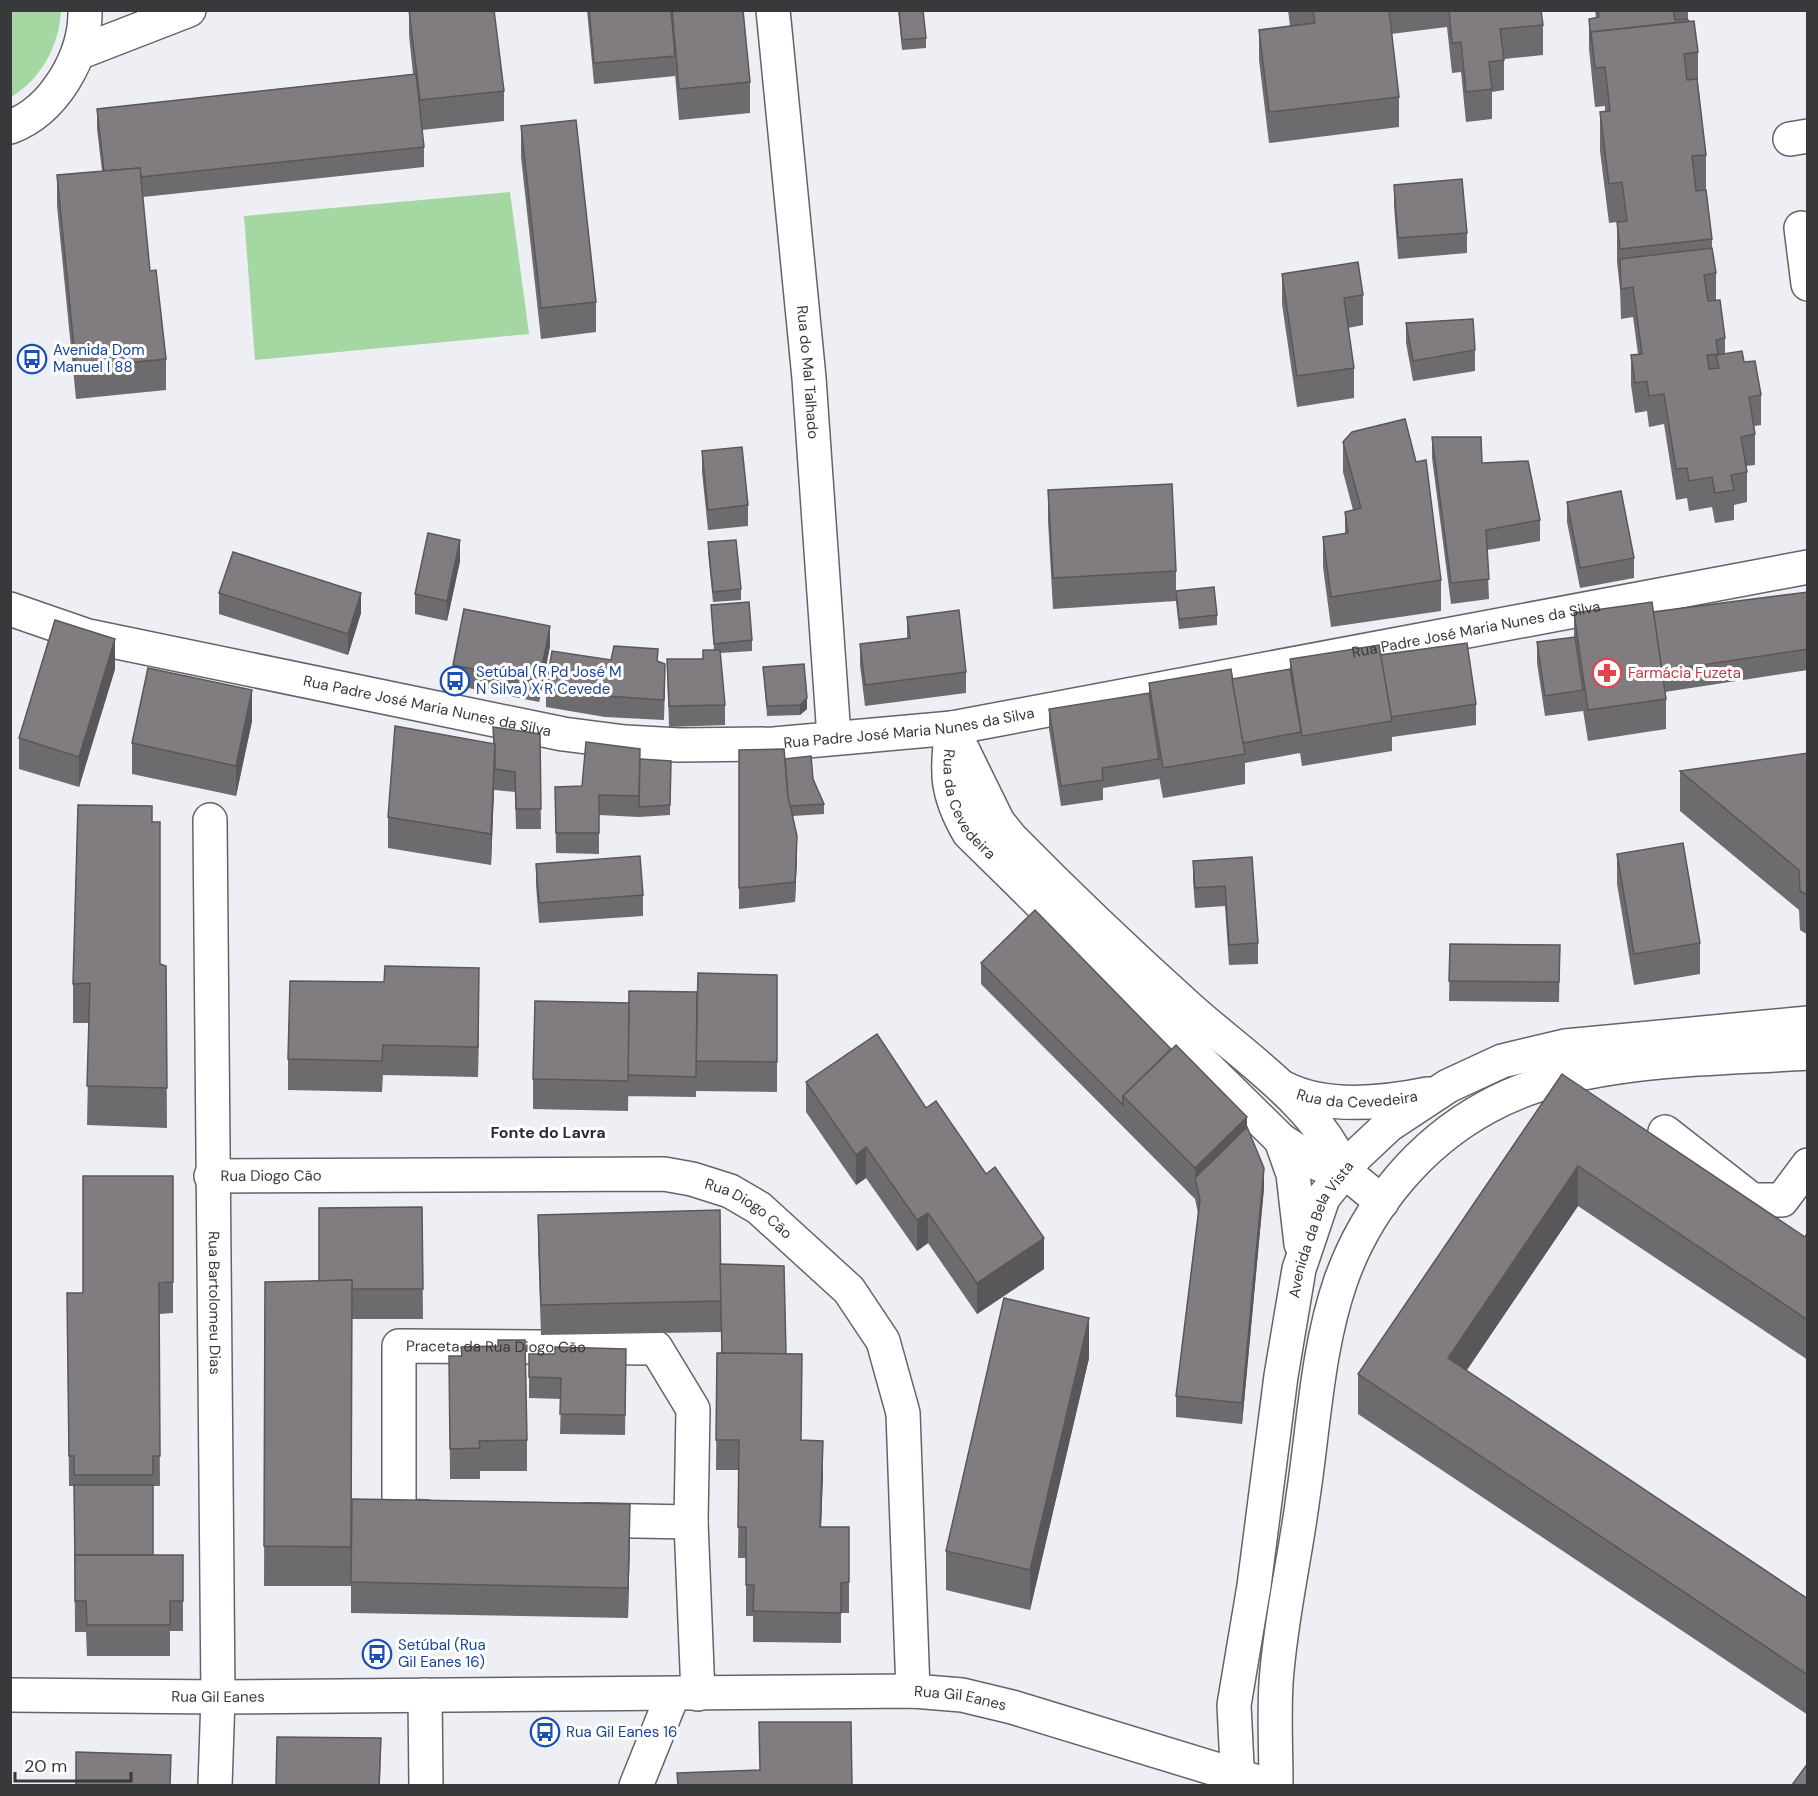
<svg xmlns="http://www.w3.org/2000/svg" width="1818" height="1796" font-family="'DM Sans',sans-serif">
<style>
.green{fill:#a5d7a3}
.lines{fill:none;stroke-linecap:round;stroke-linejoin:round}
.street-casing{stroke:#636469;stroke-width:36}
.secondary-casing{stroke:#636469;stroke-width:36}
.primary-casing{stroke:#636469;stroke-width:36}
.street{stroke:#fff;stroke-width:33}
.secondary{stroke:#fff;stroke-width:33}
.primary{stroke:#fff;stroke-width:33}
.wall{fill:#6e6b6e}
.shaded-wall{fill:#5a575a}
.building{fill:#807c80;stroke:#5a575a;stroke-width:1.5}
.labels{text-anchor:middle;stroke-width:6;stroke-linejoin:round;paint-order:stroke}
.transit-label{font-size:15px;fill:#164399;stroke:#fff;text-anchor:start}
.street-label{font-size:15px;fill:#38393b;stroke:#fff}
.health-label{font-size:15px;fill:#be3a42;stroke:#fff;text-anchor:start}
.neighbourhood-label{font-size:16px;font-weight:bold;fill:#2a2b2f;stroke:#fff}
</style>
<rect width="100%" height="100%" fill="#edeff4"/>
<g class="green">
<path d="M10 11H61C59 46 41 79 11 97Z"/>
<path d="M510 192 529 334 255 360 244 216Z"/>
</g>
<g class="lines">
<g class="street-casing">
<g id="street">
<path id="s1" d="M773 10 809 378 834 737"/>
<path d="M1790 139 1808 136"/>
<path d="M1801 228 1808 284"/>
<path id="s2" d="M10 609 88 636 563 734 625 742 679 745 774 744 952 728 1808 567"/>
<path id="s3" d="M952 728C946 772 946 794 969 833L1281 1140 1318 1164 1344 1171 1382 1202"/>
<path d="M952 728 998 822 1011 838C1068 896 1128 953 1189 1008 1241 1055 1318 1104 1344 1171"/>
<path id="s4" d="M210 820 218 1697 215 1786"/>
<path id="s5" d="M1284 1088C1325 1109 1384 1103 1428 1094"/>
<path d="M1665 1132 1752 1200H1782L1808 1165"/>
<path d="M1281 1140 1293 1174 1301 1244"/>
<path id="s6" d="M211 1176 664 1174 692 1179 730 1191 759 1208 849 1290 883 1341 903 1413 913 1691"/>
<path id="s7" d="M426 1517 399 1516V1346L656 1348 693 1409 691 1522 698 1694"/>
<path d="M585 1520 691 1522"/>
<path id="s8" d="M10 1695 218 1697 913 1691 962 1695 1012 1707 1271 1786"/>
<path d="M425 1695 426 1786"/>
<path d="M636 1786 673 1694"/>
<path id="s9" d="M1238 1786 1234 1705 1254 1586 1281 1376 1299 1269 1323 1198 1356 1156 1389 1125 1448 1086 1502 1061 1565 1046 1808 1023"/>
<path d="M1276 1786C1276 1752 1274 1717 1276 1683 1280 1621 1295 1559 1303 1497 1314 1425 1317 1349 1341 1280 1367 1207 1419 1144 1487 1107 1576 1057 1707 1060 1808 1053"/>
</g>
</g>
<g class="secondary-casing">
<path id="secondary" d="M78 53 189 10"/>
</g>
<g class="primary-casing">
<path id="primary" d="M10 127C54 111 86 56 85 10"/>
</g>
<use href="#street" class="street"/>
<use href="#secondary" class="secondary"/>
<use href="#primary" class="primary"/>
</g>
<g class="wall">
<path d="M409 10H494L504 91V121L422 130 424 147V167L143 197 150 271 166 359V390L76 399 57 206V175L102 171 97 129V109L413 74 409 35Z"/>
<path d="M587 10H743L750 82V113L679 120 675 74V76L594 84Z"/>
<path d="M898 10H923L926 38V48L902 50Z"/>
<path d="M1288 10H1541L1543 25V55L1504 59V90L1492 92V119L1466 122 1461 72 1452 73 1447 27 1391 34 1399 97V127L1269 143 1259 60V30L1290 26Z"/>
<path d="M1595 10H1688V20L1698 52V83L1706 155V190L1712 239V248L1716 273V301L1725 338V354L1744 362 1761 395V425L1754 426 1755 434V465L1746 466 1747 472V502L1734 505V520L1715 523 1712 507 1689 511 1687 498 1676 500 1664 424 1649 427 1647 411 1635 413 1631 385V355L1638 354 1633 317 1621 319 1620 289 1617 262V222L1609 223 1600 151V112L1605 111V106L1595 107 1589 49V19L1596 18Z"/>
<path d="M521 126 596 302V332L541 339 521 157Z"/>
<path d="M1394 185 1467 233V253L1398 259 1394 206Z"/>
<path d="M1282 274 1363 295V325L1348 328 1354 368V398L1297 407 1282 304Z"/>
<path d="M1406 323 1475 350V371L1413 381 1406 343Z"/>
<path d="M1432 437 1482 463 1540 520V541L1487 550 1489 599 1451 604 1432 458Z"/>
<path d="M1343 442 1441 580V611L1331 627 1323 567V537L1345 534V512L1353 510 1343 472Z"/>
<path d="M702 451 748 505V526L708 530 702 472Z"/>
<path d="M1048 490 1176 571V601L1053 609 1048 521Z"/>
<path d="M1567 502 1634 558V578L1580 588 1567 522Z"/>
<path d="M708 542 741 589V600L713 602 708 553Z"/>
<path d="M460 561 447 621 415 614V594Z"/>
<path d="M1176 591 1217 615V625L1179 629 1176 601Z"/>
<path d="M1808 592V670L1665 692 1666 699V729L1588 741 1583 710V711L1545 716 1537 663V642L1574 637V613L1653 612Z"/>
<path d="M219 593 361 613 348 655 219 614Z"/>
<path d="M711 605 752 640V651L720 653 725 705V725L669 727 667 659H703L714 650Z"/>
<path d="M907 617 966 672V693L865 706 860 665V644L907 638Z"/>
<path d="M550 646 539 702 453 685V665Z"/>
<path d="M1380 655 1476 704V725L1392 737V751L1302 766 1300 753 1245 763V784L1163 798 1159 777V779L1103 788V800L1061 806 1049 729V709L1149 693V683L1232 679 1290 669V659Z"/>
<path d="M611 660 658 662 665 685 664 720 605 717 546 707V687Z"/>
<path d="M763 667 807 709 800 715 767 716Z"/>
<path d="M115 669 79 787 19 769V738Z"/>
<path d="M252 721 236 796 132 774V743Z"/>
<path d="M540 734 541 829H516L515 792 494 790 491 865 388 848V817L493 744Z"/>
<path d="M739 750 785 759 813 779 824 804V814L793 816 797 857 795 902 739 909Z"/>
<path d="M1808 753V935L1800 930 1799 910 1680 811V771Z"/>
<path d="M640 759 671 761 670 815 639 817 599 815V854L556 853 555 787 582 786Z"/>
<path d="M152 822 160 964 166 966 167 1128 87 1125 89 1023H73V984Z"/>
<path d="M1617 854 1700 943V974L1634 985 1617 884Z"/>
<path d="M1252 857 1258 943V964L1229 965 1225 906 1195 908 1193 881V861Z"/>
<path d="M536 864 643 895V916L539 923 536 885Z"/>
<path d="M1450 944 1560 945 1559 1002 1449 1001Z"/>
<path d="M981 963 1247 1127 1264 1188 1242 1424 1176 1417V1396L1198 1213 1195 1199 981 984Z"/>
<path d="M777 975V1092L696 1091V1097L628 1096 629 1038 628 1111 533 1109V1079L629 1003 697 992Z"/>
<path d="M479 999 478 1077 383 1075 382 1092 288 1090V1059Z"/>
<path d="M1562 1074 1805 1237 1808 1232V1360L1578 1206 1466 1371 1808 1599V1715L1358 1414V1374Z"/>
<path d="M806 1082 926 1108 1044 1269 977 1314 928 1243 917 1251 866 1178 856 1185 806 1112Z"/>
<path d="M422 1207 423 1319H352L351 1580 630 1535 628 1618 351 1613V1586H264L265 1282 319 1281Z"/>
<path d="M538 1215 720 1264 786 1354 801 1440 823 1472 821 1527H849V1613H841V1643L753 1642V1616H746V1558H738L739 1470H716L717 1353H721V1317V1332L541 1335 538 1245Z"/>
<path d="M173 1282V1313L159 1314 160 1486H153V1555H183V1631H170V1656H87L86 1632H75L74 1486H69L67 1293H83Z"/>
<path d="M461 1347 527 1440V1471H480V1479H450L449 1356H461Z"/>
<path d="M529 1354 626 1369 625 1435 560 1434 561 1399 529 1398Z"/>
<path d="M1089 1358 1030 1610 946 1590V1551Z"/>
</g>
<g class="shaded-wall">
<path d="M460 540V561L447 621V601Z"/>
<path d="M361 593V613L348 655V634Z"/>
<path d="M550 626V646L539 702V682Z"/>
<path d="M115 639V669L79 787V757Z"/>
<path d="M252 690V721L236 796V766Z"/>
<path d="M807 698V709L800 715V705Z"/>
<path d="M495 744V769H494V790L491 865V834Z"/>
<path d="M797 836V857L795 902V882Z"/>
<path d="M479 968V999L478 1077V1047Z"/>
<path d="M1247 1117V1148L1195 1178V1199V1168Z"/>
<path d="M866 1147V1178L856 1185V1155Z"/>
<path d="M1578 1166V1206L1448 1398V1358Z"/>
<path d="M1264 1168V1188L1242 1424V1403Z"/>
<path d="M928 1213V1243L917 1251V1220Z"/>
<path d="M1044 1238V1269L977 1314V1283Z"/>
<path d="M1089 1318V1358L1030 1610V1570Z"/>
<path d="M823 1441V1472L820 1558V1527Z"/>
<path d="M630 1504V1535L628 1618V1588Z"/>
<path d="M381 1738 380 1785H379Z"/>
</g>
<g class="building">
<path d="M409 10H494L504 91 420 100Z"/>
<path d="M589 10H671L675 56 594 63Z"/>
<path d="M672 10H743L750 82 679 89Z"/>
<path d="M899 10H923L926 38 902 40Z"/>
<path d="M1313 10H1389L1399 97 1269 112 1259 30 1315 23Z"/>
<path d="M1449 10H1541L1543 25 1500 29 1504 60 1489 62 1492 89 1466 92 1461 42 1452 43Z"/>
<path d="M1598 10H1673L1675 20 1687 19 1689 21 1591 32V41L1589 19 1599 17Z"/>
<path d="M1694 21 1698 52 1684 54 1687 80 1697 79 1706 155 1692 156 1696 191 1706 190 1712 239 1620 249 1617 222 1627 221 1622 182 1609 184 1600 112 1610 111 1605 67 1595 68 1591 32Z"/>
<path d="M416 74 424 147 141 177 140 168 104 171 97 109Z"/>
<path d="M576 120 596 302 541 308 521 126Z"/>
<path d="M140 168 150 271 156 270 166 359 76 368 57 175Z"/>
<path d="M1462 179 1467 233 1398 238 1394 185Z"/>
<path d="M1712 248 1716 273 1704 275 1708 301 1720 300 1725 338 1716 340 1718 354 1707 355 1709 369 1719 368 1716 355 1742 351 1744 362 1755 361 1761 395 1749 397 1755 434 1741 437 1747 472 1731 475 1734 490 1715 493 1712 477 1689 481 1687 468 1676 469 1664 394 1649 396 1647 381 1635 383 1631 355 1642 354 1633 287 1621 289 1620 259Z"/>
<path d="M1358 262 1363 295 1344 298 1354 368 1297 376 1282 274Z"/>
<path d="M1473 319 1475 350 1413 361 1406 323Z"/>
<path d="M1405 419 1416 462 1426 460 1441 580 1331 597 1323 537 1348 533 1345 512 1361 508 1343 442 1352 432Z"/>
<path d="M1432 437H1481L1482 463 1528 461 1540 520 1486 530 1489 579 1451 583Z"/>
<path d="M742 447 748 505 708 510 702 451Z"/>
<path d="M1172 484 1176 571 1053 578 1048 490Z"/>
<path d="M1621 491 1634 558 1580 568 1567 502Z"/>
<path d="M428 533 460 540 447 601 415 594Z"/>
<path d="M736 540 741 589 713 592 708 542Z"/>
<path d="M233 552 361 593 348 634 219 593Z"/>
<path d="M1214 587 1217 615 1179 619 1176 591Z"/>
<path d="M1808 592V649L1662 671 1653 612Z"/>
<path d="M749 602 752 640 714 644 711 605Z"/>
<path d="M1652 602 1666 699 1588 710 1574 613Z"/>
<path d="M464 609 550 626 539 682 453 665Z"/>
<path d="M959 610 966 672 865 685 860 644 910 638 907 617Z"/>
<path d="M55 620 115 639 79 757 19 738Z"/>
<path d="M1575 637 1583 690 1545 696 1537 642Z"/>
<path d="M1467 643 1476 704 1391 717 1380 655Z"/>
<path d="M1379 645 1392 721 1302 736 1290 659Z"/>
<path d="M614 646 658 649 657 661 665 664 664 700 605 696 546 687 552 651 611 660Z"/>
<path d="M703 650H720L725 705 669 706 667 659H703Z"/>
<path d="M804 664 807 698 800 705 767 706 763 667Z"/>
<path d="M148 668 252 690 236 766 132 743Z"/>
<path d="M1231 669 1245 754 1163 768 1149 683Z"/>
<path d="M1290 669 1301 732 1243 743 1232 679Z"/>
<path d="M1149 693 1159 759 1102 768 1103 780 1061 786 1049 709Z"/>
<path d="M395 726 495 744 491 834 388 817Z"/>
<path d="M493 727 540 734 541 809H516L515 772 495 769V744H494Z"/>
<path d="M586 742 640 749 639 796 599 795V833H556L555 787 582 786Z"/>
<path d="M784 749 788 796 797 836 795 882 739 888V750Z"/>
<path d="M1808 753V895L1800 891 1799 870 1680 771Z"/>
<path d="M811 756 813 779 824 804 790 806 788 796 785 759Z"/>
<path d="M640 759 671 761 670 805 639 807Z"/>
<path d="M78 805 152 806V822H160V964L166 966 167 1088 87 1086 90 983 73 984Z"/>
<path d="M1683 843 1700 943 1634 954 1617 854Z"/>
<path d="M640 856 643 895 539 903 536 864Z"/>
<path d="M1252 857 1258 943 1229 945 1225 886 1195 888 1193 861Z"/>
<path d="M1035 910 1171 1049 1123 1096V1105L981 963Z"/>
<path d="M1450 944 1560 945 1559 982 1449 981Z"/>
<path d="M385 966 479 968 478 1047 383 1045 382 1061 288 1059 290 981 384 982Z"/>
<path d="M698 973 777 975V1062L696 1061Z"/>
<path d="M629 991 697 992 696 1077 628 1075Z"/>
<path d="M535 1001 629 1003 628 1081 533 1079Z"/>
<path d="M877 1034 926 1108 936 1101 986 1174 995 1167 1044 1238 977 1283 928 1213 917 1220 866 1147 856 1155 806 1082Z"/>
<path d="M1176 1045 1247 1117 1195 1168 1123 1096Z"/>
<path d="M1562 1074 1805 1237 1808 1232V1320L1578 1166 1448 1358 1808 1599V1675L1358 1374Z"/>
<path d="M1247 1127 1264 1168 1242 1403 1176 1396 1200 1200 1195 1178Z"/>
<path d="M83 1176H173V1282L159 1283 160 1456H153V1475H74V1456H69L67 1293H83Z"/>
<path d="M422 1207 423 1289H352V1280L319 1281V1208Z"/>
<path d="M720 1210 721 1301 541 1305 538 1215Z"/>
<path d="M720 1264 784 1266 786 1354 722 1353Z"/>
<path d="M352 1280 351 1547 264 1546 265 1282Z"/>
<path d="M1004 1298 1089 1318 1030 1570 946 1551Z"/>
<path d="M498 1340H525L527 1440 479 1441 480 1448 450 1449 449 1356H462L461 1347 498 1346Z"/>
<path d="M555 1347 626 1349 625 1415 560 1414 561 1378 529 1377V1354H555Z"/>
<path d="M717 1353 802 1354 801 1440 823 1441 820 1527H849V1582L841 1583V1613L753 1611 754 1585H746V1527H738L739 1440H716Z"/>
<path d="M74 1485H153V1555H75V1563Z"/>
<path d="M352 1499 630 1504 628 1588 351 1582Z"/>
<path d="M75 1555H183V1601H170V1625H87L86 1601H75Z"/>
<path d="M759 1722H851L852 1785H678L677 1773 760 1770Z"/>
<path d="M277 1737 381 1738 379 1785H276Z"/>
<path d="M76 1752 171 1755 170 1785H76Z"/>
<path d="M1808 1763V1785H1792Z"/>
</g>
<defs>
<g id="bus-ring" transform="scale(1.5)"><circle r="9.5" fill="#fff" stroke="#1a4fb4" stroke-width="1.5"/><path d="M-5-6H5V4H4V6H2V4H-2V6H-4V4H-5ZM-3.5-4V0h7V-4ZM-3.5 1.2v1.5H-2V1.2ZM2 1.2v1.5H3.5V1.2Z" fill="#1a4fb4"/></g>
<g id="pharmacy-ring" transform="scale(1.5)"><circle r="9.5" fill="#fff" stroke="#e0444e" stroke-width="1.5"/><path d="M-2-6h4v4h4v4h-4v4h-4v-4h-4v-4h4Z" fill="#e0444e"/></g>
</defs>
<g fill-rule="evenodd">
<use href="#bus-ring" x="32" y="359"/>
<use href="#pharmacy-ring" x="1607" y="673"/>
<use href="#bus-ring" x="455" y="681"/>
<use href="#bus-ring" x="377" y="1654"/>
<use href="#bus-ring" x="545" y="1732"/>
</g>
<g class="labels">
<g class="transit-label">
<text x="53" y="355">Avenida Dom<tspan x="53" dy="17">Manuel I 88</tspan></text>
<text x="476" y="677">Setúbal (R Pd José M<tspan x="476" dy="17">N Silva) X R Cevede</tspan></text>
<text x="398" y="1650">Setúbal (Rua<tspan x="398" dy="17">Gil Eanes 16)</tspan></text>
<text x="566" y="1737">Rua Gil Eanes 16</text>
</g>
<g class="street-label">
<text dy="5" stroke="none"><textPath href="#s1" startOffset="364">Rua do Mal Talhado</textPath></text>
<text dy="5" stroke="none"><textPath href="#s2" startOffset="1491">Rua Padre José Maria Nunes da Silva</textPath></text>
<text dy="5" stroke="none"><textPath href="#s2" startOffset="429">Rua Padre José Maria Nunes da Silva</textPath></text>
<text dy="5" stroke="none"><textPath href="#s2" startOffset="915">Rua Padre José Maria Nunes da Silva</textPath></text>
<text dy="5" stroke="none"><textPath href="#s3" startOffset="82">Rua da Cevedeira</textPath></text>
<text dy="5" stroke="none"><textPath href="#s5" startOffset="75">Rua da Cevedeira</textPath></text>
<text dy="5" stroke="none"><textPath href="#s6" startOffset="60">Rua Diogo Cão</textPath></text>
<text dy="5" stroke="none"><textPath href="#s6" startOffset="546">Rua Diogo Cão</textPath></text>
<text dy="5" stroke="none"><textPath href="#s9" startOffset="567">Avenida da Bela Vista</textPath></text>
<text dy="5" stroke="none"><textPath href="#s4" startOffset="483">Rua Bartolomeu Dias</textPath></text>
<text dy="5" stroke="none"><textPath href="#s7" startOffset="294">Praceta da Rua Diogo Cão</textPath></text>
<text dy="5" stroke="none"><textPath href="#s8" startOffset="208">Rua Gil Eanes</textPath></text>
<text dy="5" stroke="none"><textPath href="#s8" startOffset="951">Rua Gil Eanes</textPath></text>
</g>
<g class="health-label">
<text x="1628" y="678">Farmácia Fuzeta</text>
</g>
<g class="neighbourhood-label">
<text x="548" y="1138">Fonte do Lavra</text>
</g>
</g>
<rect width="1818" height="1796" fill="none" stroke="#38393b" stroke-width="24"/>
<path d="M15 1772v9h116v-9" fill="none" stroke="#38393b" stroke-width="3"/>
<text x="24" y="1772" font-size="18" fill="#38393b" stroke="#ffffff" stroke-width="4.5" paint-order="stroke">20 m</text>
</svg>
